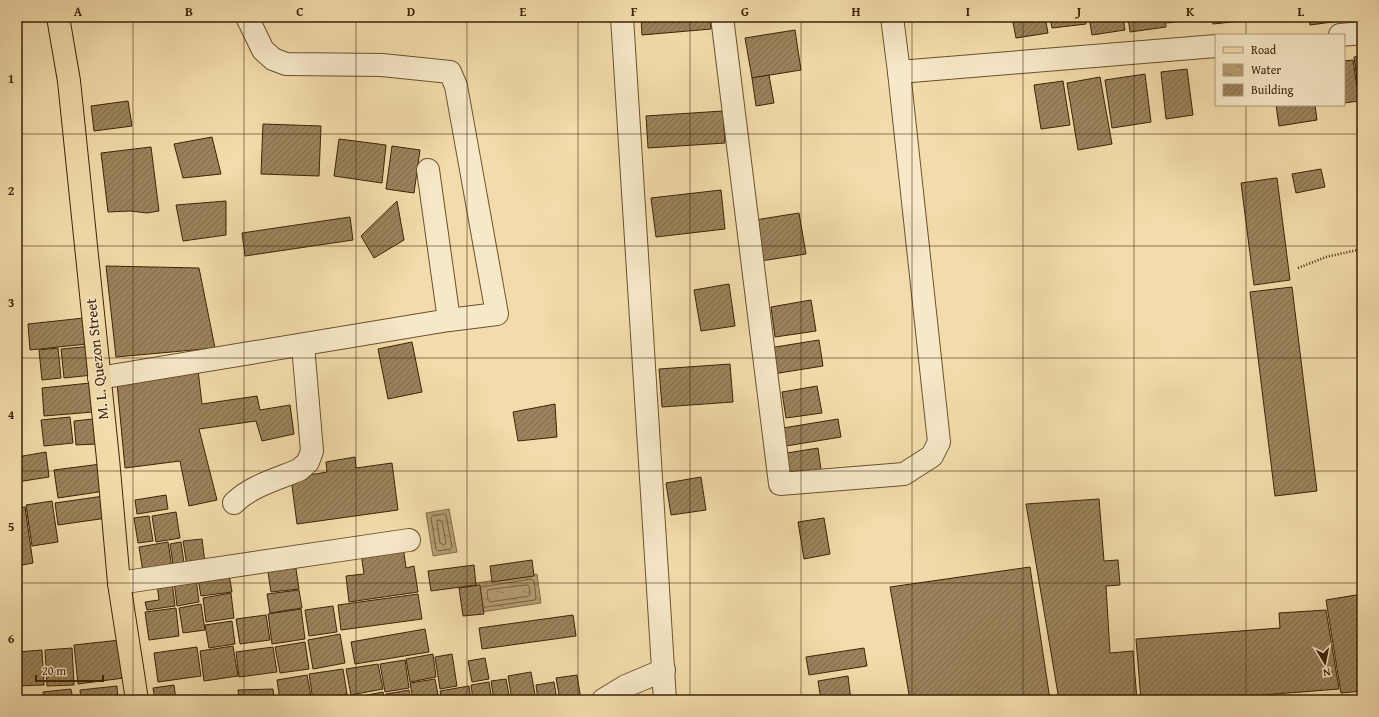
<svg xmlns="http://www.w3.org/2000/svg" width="1379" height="717" font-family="'Gentium Book Plus',serif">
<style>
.water{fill:url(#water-ripples);stroke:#856c48}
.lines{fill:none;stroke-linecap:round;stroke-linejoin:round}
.shore{stroke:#79603d;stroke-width:1}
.building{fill:url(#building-hatch);stroke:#3d2307}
.minor-casing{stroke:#6a5130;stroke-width:24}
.major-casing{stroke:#3d2307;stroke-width:24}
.path{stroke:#3d2307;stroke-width:2.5;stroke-dasharray:1 2;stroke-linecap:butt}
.minor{stroke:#f7e8c8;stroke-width:22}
.major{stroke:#f3dcab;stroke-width:22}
.grid{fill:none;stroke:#3d2307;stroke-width:1;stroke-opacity:0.55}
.labels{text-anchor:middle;stroke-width:3;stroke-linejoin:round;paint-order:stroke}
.street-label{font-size:15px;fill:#3d2307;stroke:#f7e8c8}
.neatline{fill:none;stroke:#3d2307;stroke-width:1.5}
.grid-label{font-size:13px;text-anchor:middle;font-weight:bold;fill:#3d2307}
</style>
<defs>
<pattern id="water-ripples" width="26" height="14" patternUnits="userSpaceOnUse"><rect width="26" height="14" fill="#b59d73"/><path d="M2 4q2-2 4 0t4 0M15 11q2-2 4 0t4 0" fill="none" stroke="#94805c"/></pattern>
<pattern id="building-hatch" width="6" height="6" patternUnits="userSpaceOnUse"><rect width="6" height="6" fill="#9c835c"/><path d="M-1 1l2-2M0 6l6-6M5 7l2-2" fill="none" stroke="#806b4a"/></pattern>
</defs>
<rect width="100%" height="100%" fill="#f3dcab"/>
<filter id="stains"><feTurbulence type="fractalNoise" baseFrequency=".005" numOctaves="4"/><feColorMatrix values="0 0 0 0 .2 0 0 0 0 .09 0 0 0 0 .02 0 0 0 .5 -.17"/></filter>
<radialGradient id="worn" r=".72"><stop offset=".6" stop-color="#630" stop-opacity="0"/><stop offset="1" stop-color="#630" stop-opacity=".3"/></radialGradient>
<g class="water">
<path d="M449 509 457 552 433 556 426 513Z"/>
<path d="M537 574 541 603 481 612 476 583Z"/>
</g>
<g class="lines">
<g class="shore">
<path d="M444 514 446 515 452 547 450 549 438 551 436 549 431 518 433 516Z"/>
<path d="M438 520 442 521 446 543 444 545 440 543 437 522Z"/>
<path d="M527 585 529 586 530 594 529 596 490 602 488 600 487 592 488 590Z"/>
<path d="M481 587 531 579 534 581 536 598 535 600 486 607H484"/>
</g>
</g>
<g class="building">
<path d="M18 17H47L19 23Z"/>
<path d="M641 17H710L711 29 642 35Z"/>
<path d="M1012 17H1045L1048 33 1016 38Z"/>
<path d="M1050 17H1085L1086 24 1052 28Z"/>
<path d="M1089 17H1123L1125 30 1092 35Z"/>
<path d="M1128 17H1165L1166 27 1130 32Z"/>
<path d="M1167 17H1210L1167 23Z"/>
<path d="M1212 17H1250L1251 20 1213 24Z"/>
<path d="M1309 17H1339L1340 21 1310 25Z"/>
<path d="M795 30 801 70 752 78 745 38Z"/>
<path d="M1362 56V110H1361L1354 57Z"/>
<path d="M1353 60 1359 101 1344 103V61Z"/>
<path d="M1187 69 1193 115 1166 119 1161 72Z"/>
<path d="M1145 74 1151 122 1112 128 1105 80Z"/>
<path d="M769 75 774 103 756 106 752 78Z"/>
<path d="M1100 77 1112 144 1078 150 1067 83Z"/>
<path d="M1063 81 1070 125 1041 129 1034 85Z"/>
<path d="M128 101 132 126 94 131 91 106Z"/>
<path d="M1276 105H1315L1317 120 1279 126Z"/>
<path d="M723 111 725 143 648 148 646 116Z"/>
<path d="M263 124 321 126 319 176 261 174Z"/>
<path d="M212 137 221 174 183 178 174 144Z"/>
<path d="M339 139 386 145 382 183 334 176Z"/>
<path d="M392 146 420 150 414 193 386 189Z"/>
<path d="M151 147 159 211 147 213 130 211 108 212 101 153Z"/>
<path d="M1321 169 1325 187 1296 193 1292 174Z"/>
<path d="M1276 178H1277L1290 280 1254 285 1241 183Z"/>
<path d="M721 190 725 229 656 237 651 198Z"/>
<path d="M226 201V235L183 241 176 205Z"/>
<path d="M397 201 404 240 374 258 361 236Z"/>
<path d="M799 213 806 254 761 261 755 220Z"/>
<path d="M350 217 353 240 245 256 242 233Z"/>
<path d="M106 266 199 268 215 348 116 357Z"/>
<path d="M729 284 735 326 701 331 694 290Z"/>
<path d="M1292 287 1317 491 1275 496 1250 292Z"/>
<path d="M811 300 816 331 775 337 771 307Z"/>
<path d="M84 318 87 344 30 350 28 324Z"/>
<path d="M819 340 823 366 773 374 769 348Z"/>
<path d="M412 342 422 392 388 399 378 349Z"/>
<path d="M91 346 93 375 64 378 61 349Z"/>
<path d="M58 348 61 378 42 380 39 350Z"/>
<path d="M730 364 733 402 662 407 659 369Z"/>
<path d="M198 370 202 404 257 396 260 410 290 405 294 434 262 441 256 421 199 429 217 500 189 506 180 461 125 468 117 383Z"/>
<path d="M90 383 93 412 44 416 42 388Z"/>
<path d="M817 386 822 413 786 418 782 392Z"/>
<path d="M555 404 557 437 518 441 513 412Z"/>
<path d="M70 417 73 443 44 446 41 420Z"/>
<path d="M93 419 96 444 76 445 74 421Z"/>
<path d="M838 419 841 437 786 446 783 428Z"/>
<path d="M818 448 821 470 785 476 781 454Z"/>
<path d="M46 452 49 477 17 482V457Z"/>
<path d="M355 457 356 468 392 463 398 510 297 524 291 478 327 472 326 462Z"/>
<path d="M101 464 105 491 58 498 54 470Z"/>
<path d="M701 477 706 510 671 515 666 483Z"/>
<path d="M166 495 168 509 137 514 135 500Z"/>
<path d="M104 496 107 518 58 525 55 503Z"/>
<path d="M1099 499 1104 561 1118 560 1120 585 1106 586 1110 653 1133 651 1137 700H1059L1026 504Z"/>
<path d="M52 501 58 542 32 546 26 505Z"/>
<path d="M25 507 33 563 17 566V508Z"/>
<path d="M176 512 180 538 156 542 152 516Z"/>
<path d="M149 516 153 541 138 543 134 518Z"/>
<path d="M824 518 830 554 804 559 798 522Z"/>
<path d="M202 539 205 563 187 566 183 541Z"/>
<path d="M168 542 172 568 143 572 139 547Z"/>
<path d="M181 542 184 563 173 564 170 544Z"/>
<path d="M403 546 406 568 414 566 418 592 349 602 346 576 364 574 361 553Z"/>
<path d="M532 560 534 576 492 582 490 566Z"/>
<path d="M295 562 299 589 271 592 267 566Z"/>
<path d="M474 565 476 585 431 591 428 571Z"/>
<path d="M1030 567 1050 700H910L890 587Z"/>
<path d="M229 574 232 592 201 596 198 579Z"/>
<path d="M196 578 199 602 177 606 174 581Z"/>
<path d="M172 582 175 606 147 610 145 602 159 600 157 584Z"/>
<path d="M480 585 484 614 463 616 459 588Z"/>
<path d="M299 590 302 608 270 613 267 594Z"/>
<path d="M231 593 234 618 206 622 203 598Z"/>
<path d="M418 594 422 619 341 630 338 605Z"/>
<path d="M1362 594V691L1341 693 1326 600Z"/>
<path d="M201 604 205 630 183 633 179 608Z"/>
<path d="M333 606 337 632 309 636 305 610Z"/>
<path d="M176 608 179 636 149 640 145 612Z"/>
<path d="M301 609 305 639 272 644 268 614Z"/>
<path d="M1326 610 1339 689 1199 700H1141L1136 639 1280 628 1279 613Z"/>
<path d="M266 615 270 640 240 644 236 619Z"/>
<path d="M573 615 576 636 482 649 479 628Z"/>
<path d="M232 621 235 644 209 648 205 625Z"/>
<path d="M425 629 429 652 355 664 351 642Z"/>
<path d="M340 634 345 663 313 669 308 640Z"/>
<path d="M120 640 124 678 78 684 74 645Z"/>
<path d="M305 642 309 669 280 673 275 647Z"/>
<path d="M233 646 238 676 204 681 200 651Z"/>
<path d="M197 647 201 676 158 682 154 653Z"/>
<path d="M273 647 277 672 239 677 236 652Z"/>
<path d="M72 648 74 685 47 686 45 650Z"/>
<path d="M864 648 867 666 809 675 806 657Z"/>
<path d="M42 650 44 685 17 686V652Z"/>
<path d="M433 654 436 677 410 682 406 659Z"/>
<path d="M452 654 457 686 440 689 435 657Z"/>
<path d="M485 658 489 679 472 682 468 661Z"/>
<path d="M405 660 409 688 385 692 380 664Z"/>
<path d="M378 664 383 689 351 695 346 669Z"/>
<path d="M343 669 347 694 313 700 309 674Z"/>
<path d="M531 672 536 700H512L508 676Z"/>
<path d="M307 675 311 696 290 700H280L277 680Z"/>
<path d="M577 675 581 700H560L556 678Z"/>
<path d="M848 676 851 700H821L818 681Z"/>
<path d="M435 679 439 700H413L410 683Z"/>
<path d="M506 679 510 700H494L491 681Z"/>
<path d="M489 682 492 700H473L471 685Z"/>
<path d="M554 682 557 700H538L536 685Z"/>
<path d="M174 685 176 700H155L153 688Z"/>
<path d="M117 686 118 700H81L80 690Z"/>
<path d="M469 686 471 700H442L440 691Z"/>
<path d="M71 689 73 700H44L43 692Z"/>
<path d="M273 689 274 700H239L238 690Z"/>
<path d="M409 690 411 700H387L386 694Z"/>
<path d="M383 692 385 700H351V698Z"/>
<path d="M208 695 209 700 179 699Z"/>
<path d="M349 696V700H325Z"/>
</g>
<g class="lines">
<g class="minor-casing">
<g id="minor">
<path d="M622 17 665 700"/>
<path d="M722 17 780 484 904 474 932 456 939 442 899 72 892 17"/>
<path d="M1340 35 1362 33"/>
<path d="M899 72 1216 46"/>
<path d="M428 170 449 320"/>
<path d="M99 378 449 320 497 314 456 86 450 72 382 65 286 64 273 59 263 50 247 17"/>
<path d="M234 503C251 486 277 479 299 470L308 462 312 451 303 345"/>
<path d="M119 583 409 540"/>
<path d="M603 700 626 686 664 670"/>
</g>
</g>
<g class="major-casing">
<path id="major" d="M58 17 69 81 108 459 119 583 137 700"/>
</g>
<path class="path" d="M1298 268 1326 257 1362 249"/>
<use href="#minor" class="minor"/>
<use href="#major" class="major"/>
</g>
<path class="grid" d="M133 17V700M244 17V700M356 17V700M467 17V700M578 17V700M690 17V700M801 17V700M912 17V700M1023 17V700M1134 17V700M1246 17V35M1246 105V700M17 134H1362M17 246H1362M17 358H1362M17 471H1362M17 583H1362"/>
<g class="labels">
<g class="street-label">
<text transform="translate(97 359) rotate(-96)" y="5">M. L. Quezon Street</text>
</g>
</g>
<rect width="1379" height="717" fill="none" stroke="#f3dcab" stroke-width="44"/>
<rect x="1215" y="34" width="130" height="72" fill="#f7e8c8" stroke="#ad997b"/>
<rect x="1223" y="47" width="20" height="6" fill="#f3dcab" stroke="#ad997b"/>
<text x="1251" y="54" font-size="12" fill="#3d2307">Road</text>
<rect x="1223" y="64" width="20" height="12" fill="url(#water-ripples)" stroke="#ad997b"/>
<text x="1251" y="74" font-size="12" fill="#3d2307">Water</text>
<rect x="1223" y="84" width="20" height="12" fill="url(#building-hatch)" stroke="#ad997b"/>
<text x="1251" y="94" font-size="12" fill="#3d2307">Building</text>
<g transform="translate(1325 663) rotate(170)" stroke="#f7e8c8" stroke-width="3" paint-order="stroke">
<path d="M0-3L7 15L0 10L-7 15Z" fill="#3d2307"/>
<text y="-6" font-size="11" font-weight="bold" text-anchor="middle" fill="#3d2307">N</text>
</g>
<path d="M36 675v6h67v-6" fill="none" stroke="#3d2307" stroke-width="2"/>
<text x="42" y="675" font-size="12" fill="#3d2307" stroke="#f7e8c8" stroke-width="3" paint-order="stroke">20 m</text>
<rect x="22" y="22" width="1335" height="673" class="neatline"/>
<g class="grid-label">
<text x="78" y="16">A</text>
<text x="189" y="16">B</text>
<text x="300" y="16">C</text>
<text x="411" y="16">D</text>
<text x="523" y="16">E</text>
<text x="634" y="16">F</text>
<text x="745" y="16">G</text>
<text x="856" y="16">H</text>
<text x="968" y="16">I</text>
<text x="1079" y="16">J</text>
<text x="1190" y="16">K</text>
<text x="1301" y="16">L</text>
<text x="11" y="83">1</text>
<text x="11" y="195">2</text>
<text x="11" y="307">3</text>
<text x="11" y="419">4</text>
<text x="11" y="531">5</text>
<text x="11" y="643">6</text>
</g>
<rect width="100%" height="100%" filter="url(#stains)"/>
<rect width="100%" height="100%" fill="url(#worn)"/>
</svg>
